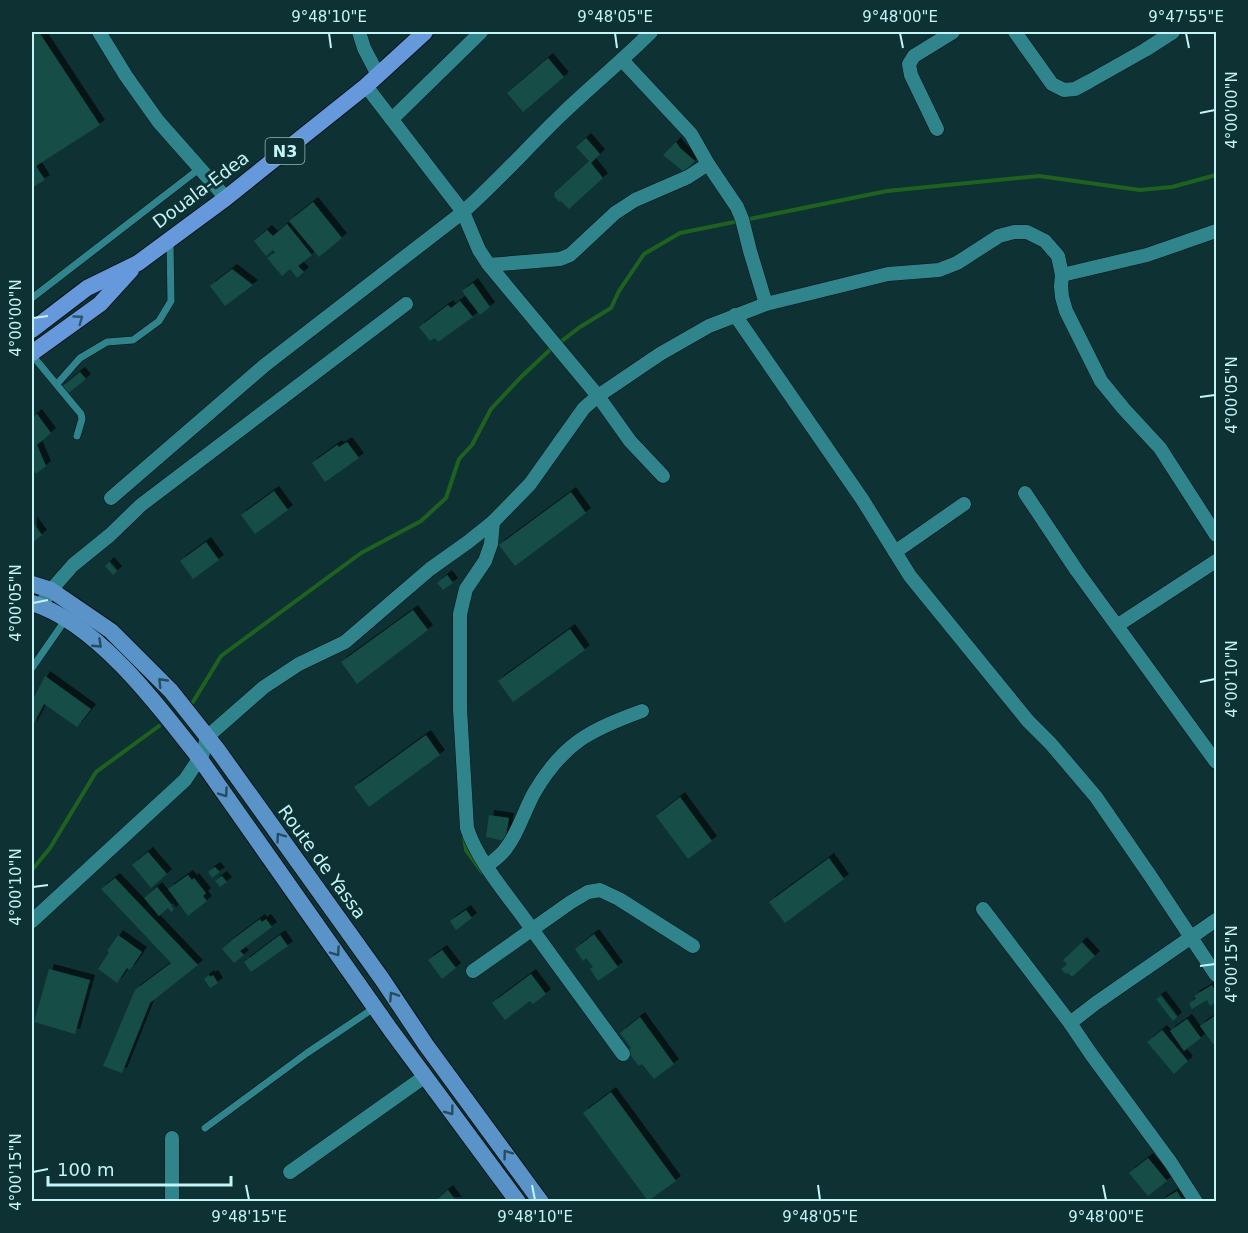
<svg xmlns="http://www.w3.org/2000/svg" width="1248" height="1233" font-family="'DejaVu Sans',sans-serif">
<style>
.lines{fill:none;stroke-linecap:round;stroke-linejoin:round}
.stream{stroke:#1f621f;stroke-width:4}
.building{fill:#134e47;filter:url(#shadow)}
.service-casing{stroke:#081618;stroke-width:8}
.minor-casing{stroke:#081618;stroke-width:15}
.primary-casing{stroke:#081618;stroke-width:18}
.trunk-casing{stroke:#081618;stroke-width:18}
.service{stroke:#30858c;stroke-width:7}
.minor{stroke:#30858c;stroke-width:14}
.primary{stroke:#5993c8;stroke-width:16}
.trunk{stroke:#6698dc;stroke-width:16}
.oneway{stroke:#2d556f}
.oneway2{stroke:#244e60}
.ticks{fill:none;stroke:#c3f4f8;stroke-width:2}
.labels{text-anchor:middle;stroke-width:6;stroke-linejoin:round;paint-order:stroke}
.shield{fill:#0e3134;stroke:#8dbabd;stroke-width:1.5}
.shield-label{font-size:16px;font-weight:bold;fill:#c3f4f8}
.street-label{font-size:18px;fill:#c3f4f8;stroke:#0e3134}
.neatline{fill:none;stroke:#c3f4f8;stroke-width:2}
.ticks-label{font-size:15px;text-anchor:middle;fill:#c3f4f8}
</style>
<defs>
<filter id="shadow"><feDropShadow dx="5" dy="-5" stdDeviation="0" flood-color="#0009"/></filter>
</defs>
<rect width="100%" height="100%" fill="#0e3134"/>
<g class="lines">
<g class="stream">
<path d="M559 343 580 327 611 308 619 291 644 254 680 233 887 191 1039 176 1140 190 1172 187 1216 175"/>
<path d="M193 702 221 656 361 553 421 521 446 498 459 459 472 445 491 409 521 377 553 347"/>
<path d="M464 837 466 850 482 872"/>
<path d="M32 870 50 848 96 772 159 726"/>
</g>
</g>
<g class="building">
<path d="M32 32H39L100 125 36 166 45 180 33 187 32 184Z"/>
<path d="M548 58 564 77 523 112 507 93Z"/>
<path d="M586 138 600 154 591 163 603 178 569 209 561 201 559 202 554 196 555 194 554 193 589 161 576 147Z"/>
<path d="M676 142 680 148 695 161 684 172 663 155Z"/>
<path d="M313 202 342 238 319 257 289 221Z"/>
<path d="M287 224 312 255 298 266 304 272 297 278 290 269 282 276 267 258 275 252 273 250 266 256 254 241 267 230 273 236Z"/>
<path d="M232 269 253 285 225 306 210 286Z"/>
<path d="M473 283 490 307 480 315 462 291Z"/>
<path d="M460 301 473 317 438 342 435 338 430 341 419 327 448 305 451 308Z"/>
<path d="M80 372 86 379 66 395 60 388Z"/>
<path d="M37 414 51 433 37 445 46 466 36 474 32 468V418Z"/>
<path d="M347 442 359 458 325 482 312 463 337 445 339 447Z"/>
<path d="M274 491 288 510 255 534 241 515Z"/>
<path d="M571 492 586 513 515 566 499 545Z"/>
<path d="M32 521 42 535 32 543Z"/>
<path d="M206 542 219 560 193 579 180 561Z"/>
<path d="M109 562 117 571 113 575 105 566Z"/>
<path d="M447 575 453 583 443 590 437 583Z"/>
<path d="M413 610 428 630 357 684 341 662Z"/>
<path d="M570 629 585 650 513 702 498 681Z"/>
<path d="M45 676 91 709 77 727 44 704 32 727V701Z"/>
<path d="M426 735 440 755 369 807 354 787Z"/>
<path d="M680 797 712 841 688 859 656 816Z"/>
<path d="M489 815 509 818 505 841 486 837Z"/>
<path d="M148 852 167 874 151 888 132 865Z"/>
<path d="M829 858 844 879 785 923 769 902Z"/>
<path d="M215 867 220 872 212 878 208 872Z"/>
<path d="M188 875 192 880 194 878 206 893 203 896 207 901 188 916 168 889Z"/>
<path d="M222 876 227 882 220 887 215 881Z"/>
<path d="M115 878 198 965 150 1003 122 1073 103 1066 135 990 171 963 101 889Z"/>
<path d="M157 887 172 905 171 906 174 909 171 912 168 908 159 916 144 898Z"/>
<path d="M466 910 472 918 456 930 450 921Z"/>
<path d="M260 919 262 922 266 919 272 927 240 951 244 955 234 963 222 949 232 940Z"/>
<path d="M594 934 618 967 598 981 590 969 593 967 586 958 583 961 575 949Z"/>
<path d="M118 935 142 952 130 970 127 968 117 983 98 969 109 952 107 951Z"/>
<path d="M280 935 288 946 251 972 244 962Z"/>
<path d="M1082 942 1095 956 1072 977 1068 973 1066 974 1061 969 1067 964 1063 960Z"/>
<path d="M442 950 456 968 442 979 428 960Z"/>
<path d="M49 969 90 980 75 1034 34 1022Z"/>
<path d="M531 974 546 994 533 1004 530 1001 505 1020 492 1003Z"/>
<path d="M209 975 210 977 213 975 218 983 210 988 204 979Z"/>
<path d="M1212 985 1216 992V1002L1210 1006 1207 1000 1192 1009 1189 1003 1196 999 1194 996Z"/>
<path d="M1161 996 1177 1017 1173 1021 1156 999Z"/>
<path d="M1216 1015V1042L1213 1044 1200 1026Z"/>
<path d="M640 1017 674 1064 654 1079 642 1064 639 1066 627 1051 631 1048 620 1033Z"/>
<path d="M1187 1019 1201 1038 1184 1051 1170 1031Z"/>
<path d="M1162 1030 1188 1061 1174 1074 1147 1042Z"/>
<path d="M611 1092 676 1181 648 1201 583 1113Z"/>
<path d="M1148 1158 1167 1181 1148 1196 1129 1173Z"/>
<path d="M448 1190 457 1202H434Z"/>
<path d="M1177 1191 1183 1202H1159Z"/>
</g>
<g class="lines">
<g class="service-casing">
<g id="service">
<path d="M32 298 199 169"/>
<path d="M32 355 81 414 82 419 77 436"/>
<path d="M57 384 80 358 107 342 133 340 159 321 171 301 170 242"/>
<path d="M32 668 66 619"/>
<path d="M205 1128 307 1053 374 1008"/>
</g>
</g>
<g class="minor-casing">
<g id="minor">
<path d="M99 32 126 76 158 121 226 198"/>
<path d="M359 32 364 48 378 75"/>
<path d="M1015 32 1052 84 1064 90 1075 89 1090 81 1145 50 1173 32"/>
<path d="M622 60 691 134 708 164 737 207 742 219 750 251 766 304"/>
<path d="M366 86 463 212 479 250 489 265 598 396 630 441 663 476"/>
<path d="M392 119 481 32"/>
<path d="M937 129 911 75 909 64 914 56 953 32"/>
<path d="M489 265 560 259 570 255 615 213 635 200 688 177 708 164"/>
<path d="M1062 275 1147 255 1216 231"/>
<path d="M735 315 862 499 910 576 1028 721 1051 744 1096 797 1151 877 1216 975"/>
<path d="M1025 493 1077 571 1216 762"/>
<path d="M111 498 265 365 463 212C497 182 527 148 560 116 590 87 622 61 651 32"/>
<path d="M493 522 491 544 485 561 466 589 460 614V709L467 828C477 861 511 899 531 928 562 970 592 1012 623 1054"/>
<path d="M895 552 964 504"/>
<path d="M41 605 51 590 73 565 110 535 141 505 406 304"/>
<path d="M1118 625 1216 561"/>
<path d="M487 866C494 860 502 855 507 847 519 831 524 811 534 793 563 743 590 730 642 711"/>
<path d="M983 909 1070 1023 1091 1054 1171 1163 1196 1202"/>
<path d="M32 921 185 780 203 753 207 737 264 687 299 664 345 642 430 569 468 542 493 522 530 484 584 408 598 396 660 354 709 326 766 304 888 274 939 270 957 263 999 236 1014 232H1027L1045 241 1058 256 1062 275 1061 286 1062 297 1066 311 1101 381 1123 408 1160 448 1216 535"/>
<path d="M473 971 571 902 588 892 600 890 619 899 693 946"/>
<path d="M1070 1023 1096 1003 1216 920"/>
<path d="M290 1172 424 1077"/>
<path d="M172 1202V1138"/>
</g>
</g>
<g class="primary-casing">
<g id="primary">
<path d="M32 584 51 590 111 631 171 691 217 749 382 979 426 1045 541 1202"/>
<path d="M32 603C97 623 159 706 200 759L390 1029 518 1202"/>
</g>
</g>
<g class="trunk-casing">
<g id="trunk">
<path d="M32 330 87 288 138 263 226 198 366 86 425 32"/>
<path d="M32 353 100 304 131 270"/>
</g>
</g>
<use href="#service" class="service"/>
<use href="#minor" class="minor"/>
<use href="#primary" class="primary"/>
<use href="#trunk" class="trunk"/>
</g>
<defs><path id="oneway-chevron" d="M-2-3.5L2.5 0L-2 3.5" fill="none" stroke-width="1.6" stroke-linecap="round" stroke-linejoin="round" transform="scale(1.5)"/></defs>
<use class="oneway" href="#oneway-chevron" transform="translate(79 319) rotate(-36)"/>
<g class="oneway2">
<use href="#oneway-chevron" transform="translate(98 644) rotate(43)"/>
<use href="#oneway-chevron" transform="translate(162 682) rotate(-134)"/>
<use href="#oneway-chevron" transform="translate(224 793) rotate(55)"/>
<use href="#oneway-chevron" transform="translate(280 837) rotate(-126)"/>
<use href="#oneway-chevron" transform="translate(336 952) rotate(55)"/>
<use href="#oneway-chevron" transform="translate(393 996) rotate(-123)"/>
<use href="#oneway-chevron" transform="translate(450 1111) rotate(53)"/>
<use href="#oneway-chevron" transform="translate(507 1154) rotate(-126)"/>
</g>
<path class="ticks" d="M329 33 331 48M615 33 617 48M900 33 903 48M1186 33 1189 48M1200 113 1215 110M33 318 48 316M1200 397 1215 395M33 603 48 600M1200 682 1215 679M33 887 48 885M1200 966 1215 964M33 1172 48 1169M246 1185 249 1200M532 1185 535 1200M818 1185 820 1200M1103 1185 1106 1200"/>
<g class="labels">
<rect class="shield" x="265.5" y="138" width="39" height="26" rx="4.5"/>
<g class="shield-label">
<text x="285" y="157">N3</text>
</g>
<g class="street-label">
<text transform="translate(201 190) rotate(-37)" y="6">Douala-Edea</text>
<text transform="translate(322 862) rotate(54)" y="6">Route de Yassa</text>
</g>
</g>
<rect width="1248" height="1233" fill="none" stroke="#0e3134" stroke-width="66"/>
<path d="M48 1176v9h183v-9" fill="none" stroke="#c3f4f8" stroke-width="3"/>
<text x="57" y="1176" font-size="18" fill="#c3f4f8" stroke="#0e3134" stroke-width="4.5" paint-order="stroke">100 m</text>
<rect x="33" y="33" width="1182" height="1167" class="neatline"/>
<g class="ticks-label">
<text x="329" y="22">9°48'10"E</text>
<text x="615" y="22">9°48'05"E</text>
<text x="900" y="22">9°48'00"E</text>
<text x="1186" y="22">9°47'55"E</text>
<text transform="translate(1232 110) rotate(-90)" y="5">4°00'00"N</text>
<text transform="translate(16 318) rotate(-90)" y="5">4°00'00"N</text>
<text transform="translate(1232 395) rotate(-90)" y="5">4°00'05"N</text>
<text transform="translate(16 603) rotate(-90)" y="5">4°00'05"N</text>
<text transform="translate(1232 679) rotate(-90)" y="5">4°00'10"N</text>
<text transform="translate(16 887) rotate(-90)" y="5">4°00'10"N</text>
<text transform="translate(1232 964) rotate(-90)" y="5">4°00'15"N</text>
<text transform="translate(16 1172) rotate(-90)" y="5">4°00'15"N</text>
<text x="249" y="1222">9°48'15"E</text>
<text x="535" y="1222">9°48'10"E</text>
<text x="820" y="1222">9°48'05"E</text>
<text x="1106" y="1222">9°48'00"E</text>
</g>
</svg>
